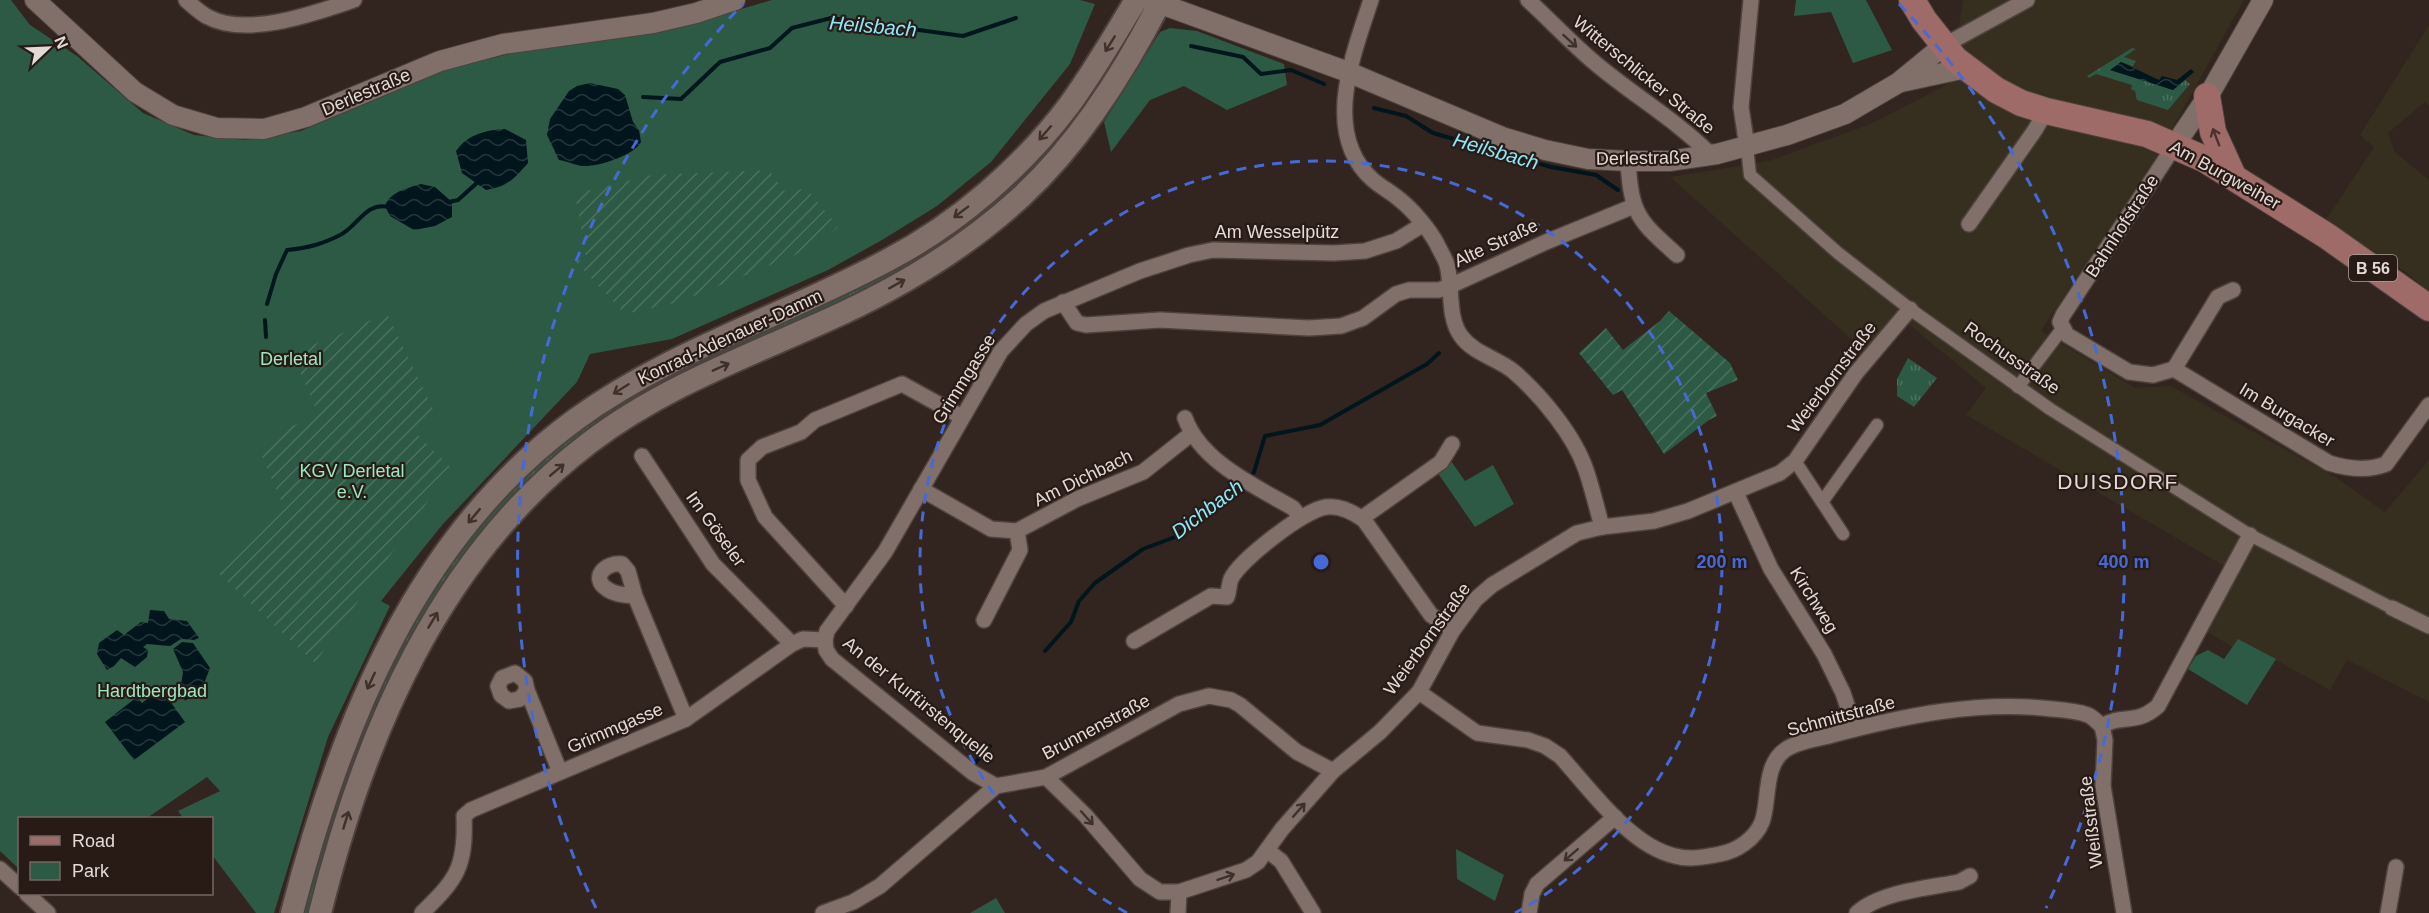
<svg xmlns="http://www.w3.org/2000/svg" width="2429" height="913" font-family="Arial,sans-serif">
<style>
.commercial{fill:#362e1e}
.grass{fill:url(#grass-tufts)}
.park{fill:#2d5a45}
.garden{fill:url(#garden-furrows)}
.water{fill:url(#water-waves)}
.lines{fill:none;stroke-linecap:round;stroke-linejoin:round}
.stream{stroke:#00161c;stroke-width:4}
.pedestrian-casing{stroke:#4e423e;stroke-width:15}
.minor-casing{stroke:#4e423e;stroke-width:18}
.tertiary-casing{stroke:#4e423e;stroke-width:22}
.secondary-casing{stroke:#4e423e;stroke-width:26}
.primary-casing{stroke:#4e423e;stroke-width:28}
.pedestrian{stroke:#807069;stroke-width:12}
.minor{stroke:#807069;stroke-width:15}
.tertiary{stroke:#807069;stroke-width:20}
.secondary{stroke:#807069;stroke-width:22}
.primary{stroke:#9f6b68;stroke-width:26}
.oneway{stroke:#3e302b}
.oneway2{stroke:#4c332f}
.ring{fill:none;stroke:#456ad8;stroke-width:3;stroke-dasharray:10 8}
.labels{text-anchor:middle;stroke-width:4.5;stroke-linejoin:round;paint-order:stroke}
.shield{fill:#281b16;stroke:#aba19c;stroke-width:1.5}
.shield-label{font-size:16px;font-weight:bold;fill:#e3dad6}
.street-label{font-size:18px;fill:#e3dad6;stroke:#281b16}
.park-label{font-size:18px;fill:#9ce8c1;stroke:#281b16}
.water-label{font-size:20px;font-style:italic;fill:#8ce9fc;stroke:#281b16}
.quarter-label{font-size:21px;letter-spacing:1.5px;fill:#e3dad6;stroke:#281b16}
.centre{fill:#456ad8;stroke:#281b16;stroke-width:3}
.ring-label{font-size:18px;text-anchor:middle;font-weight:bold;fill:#456ad8;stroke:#281b16;stroke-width:4.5;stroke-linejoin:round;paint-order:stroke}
</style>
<defs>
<pattern id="grass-tufts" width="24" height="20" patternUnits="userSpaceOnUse" patternTransform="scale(1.5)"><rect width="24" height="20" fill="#2d5a45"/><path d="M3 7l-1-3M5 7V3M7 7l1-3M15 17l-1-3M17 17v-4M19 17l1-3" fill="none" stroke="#4b715f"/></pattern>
<pattern id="garden-furrows" width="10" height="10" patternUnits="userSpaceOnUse" patternTransform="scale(1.5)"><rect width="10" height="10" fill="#2d5a45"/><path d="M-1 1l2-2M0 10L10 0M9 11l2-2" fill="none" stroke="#4b715f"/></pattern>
<pattern id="water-waves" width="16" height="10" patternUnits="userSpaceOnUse" patternTransform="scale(1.5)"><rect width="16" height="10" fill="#00161c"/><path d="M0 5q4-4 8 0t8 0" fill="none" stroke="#25373c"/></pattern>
</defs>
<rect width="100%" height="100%" fill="#32241f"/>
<g class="commercial">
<path d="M1963 0H2244L2158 154 2041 331 2135 388 2171 386 2337 478 2385 512 2429 460V702L2347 660 2330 690 2276 660 2270 668 2205 631 2236 573 1966 415 1986 388 1900 317 1868 354 1670 177 1769 161 1870 124 1950 83Z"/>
<path d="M2429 25V106L2425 102 2388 133 2395 152 2429 180V292L2410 275 2326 220 2374 147 2360 135Z"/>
</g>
<g class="grass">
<path d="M1137 19 1127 40 1062 142 987 216 900 274 686 374 454 570 311 913H300L360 725 430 589 508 490 606 408 949 230Z"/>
<path d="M2132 48 2136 49 2124 57 2136 61 2133 66 2121 62 2111 70 2173 90 2185 80 2190 84 2168 110 2137 100 2135 91 2131 89 2132 85 2096 74 2089 78 2087 76Z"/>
<path d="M1908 358 1937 378 1914 407 1897 396V379Z"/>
</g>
<g class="park">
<path d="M0 0H11L30 25 77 56 143 113 194 135 245 140 301 131 451 68 517 52 684 26 772 0H1080L1095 4 1070 64 991 162 937 206 882 240 828 270 672 339 590 354 577 382 443 524 381 601 390 606 328 737 274 913H256L212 855V818H183L178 811 220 791 207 777 147 818H20L19 869 0 851Z"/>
<path d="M1796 0H1866L1892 50 1853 63 1831 12 1794 16Z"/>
<path d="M1170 28 1197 31 1284 64 1287 85 1227 110 1184 86 1150 100 1111 152 1104 122 1160 32Z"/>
<path d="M1451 461 1465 481 1493 465 1514 504 1475 527 1437 472Z"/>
<path d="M2238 639 2276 659 2247 705 2188 669 2196 656 2208 650 2224 659Z"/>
<path d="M1456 849 1504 875 1495 901 1457 879Z"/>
<path d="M996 898 1005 913H970Z"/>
</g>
<g class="garden">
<path d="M769 170 786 193 806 188 838 227 812 248 679 302 625 314 576 262 586 258 575 194 652 175Z"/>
<path d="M1669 311 1730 363 1738 380 1706 393 1717 416 1709 420 1664 454 1622 390 1613 395 1579 353 1606 328 1623 350 1660 321Z"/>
<path d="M387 313 435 413 415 432 451 468 315 663 218 573 281 500 262 457 282 431 318 414 292 353 338 335Z"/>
</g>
<g class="water">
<path d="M2121 62 2159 80 2162 76 2177 80 2191 69 2194 72 2173 90 2110 70Z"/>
<path d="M590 83 618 89 625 95 633 122 639 130 641 142C633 156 598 167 582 166 575 165 566 161 559 160L547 135 550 119 569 91 577 86Z"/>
<path d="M505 129 526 140 528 163C514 179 507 187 486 190L462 173 456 151C467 135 485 130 505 129Z"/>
<path d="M421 184 435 187 452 202V217L435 226 414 230 390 216 385 206C390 192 407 188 421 184Z"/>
<path d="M150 610 164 611 169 619 187 621 199 638 194 640 181 639 170 646 147 644 143 647 148 650 147 657 135 667 121 658 114 666 107 670 97 654 99 643 117 630 124 635 141 622 148 623Z"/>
<path d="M182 642 193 643 210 668 201 691 185 701 176 689 181 685 183 672 173 649Z"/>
<path d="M161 689 185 722 134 760 105 722 137 697 142 703Z"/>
</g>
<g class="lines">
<g class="stream">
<path d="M1191 46 1243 57 1261 74 1291 70 1324 84"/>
<path d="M643 97 681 99 720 62 770 48 792 28 831 18 963 36 1016 18"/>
<path d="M1374 108 1406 116 1433 133 1551 167 1596 175 1618 190"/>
<path d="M449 202 458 200 479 181"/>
<path d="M267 304 276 274 287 250C308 248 323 244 342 234 359 224 366 202 389 207"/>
<path d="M265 320 266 337"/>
<path d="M1249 478 1254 472 1265 436 1320 425 1427 364 1439 353"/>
<path d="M1045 651 1071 622 1079 601 1095 583 1143 549 1175 537 1193 522 1208 505 1239 489 1244 484"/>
<path d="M974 764 990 746"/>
</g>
<g class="pedestrian-casing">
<g id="pedestrian">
<path d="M1747 147 1750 175 1838 253 1910 309 2050 409 2250 535 2392 608"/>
<path d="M2018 387 2062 329"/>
<path d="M1795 461 1843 534"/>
<path d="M1822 502 1877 425"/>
</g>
</g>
<g class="minor-casing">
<g id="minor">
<path d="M186 0C193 6 200 13 208 17 247 38 315 13 354 0"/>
<path d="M1371 0C1353 55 1321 134 1373 180 1381 187 1391 192 1399 199 1412 209 1429 229 1437 244 1440 251 1445 258 1447 265 1453 287 1447 317 1461 336 1474 354 1497 358 1513 371 1541 395 1574 435 1586 470 1592 488 1597 508 1602 527"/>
<path d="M1528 0C1551 21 1571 43 1595 63 1633 95 1676 120 1711 155"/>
<path d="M1943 46 2027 0"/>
<path d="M2175 145 2063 315 2060 322 2067 335 2129 372 2153 375 2174 369 2329 463C2348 469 2368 471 2386 464L2429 405"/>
<path d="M1747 147 1741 107 1751 0"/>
<path d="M1628 161C1631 215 1639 221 1677 255"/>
<path d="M1969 224 2035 130 2046 111"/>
<path d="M1063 302 1077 323 1086 325 1160 320 1309 328 1341 326 1363 318 1396 294 1409 290H1439L1450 286 1546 242 1634 206"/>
<path d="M2174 369 2218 297 2233 290"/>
<path d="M1185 418C1201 462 1255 486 1293 508L1300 517"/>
<path d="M642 456 713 564 792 644"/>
<path d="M921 489 991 529 1017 531 1077 499 1143 472 1191 434"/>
<path d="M1736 493 1771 569 1824 654 1843 693 1855 729"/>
<path d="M1362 518 1441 462 1452 444"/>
<path d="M635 596C626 595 615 595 607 589 590 578 605 562 622 564L628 571 635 596 686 719"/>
<path d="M846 606 765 517 748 480V460L762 447 801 432 815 420 902 384 962 417"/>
<path d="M2392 608 2429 626"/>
<path d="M984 620 1020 550 1017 531"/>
<path d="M825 640 826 650 832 659 973 773 996 786"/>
<path d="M1134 641 1211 596 1227 597C1229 591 1229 584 1231 579 1240 560 1304 510 1326 507 1340 505 1353 512 1364 520L1431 615 1453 630"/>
<path d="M527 690 525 681 515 673 502 678 498 686 501 695 509 701 520 699 527 690 560 772"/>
<path d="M1419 692 1477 733 1528 740 1545 746 1560 756C1590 789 1630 846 1675 856 1690 860 1705 857 1720 854 1737 851 1755 839 1762 822 1770 800 1763 766 1785 750 1797 741 1818 739 1832 735 1903 716 1979 700 2052 709 2064 710 2077 711 2088 715 2093 717 2098 723 2102 726"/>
<path d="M2102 726C2124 713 2135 726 2158 706L2250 535"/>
<path d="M2102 726 2105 740 2103 786 2124 913"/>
<path d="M1046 777 1085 815 1140 879 1160 892H1179L1246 870 1258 862 1282 829 1333 771 1380 732 1419 692 1453 630 1476 599 1492 585 1577 533 1602 527 1654 521 1688 511 1780 473 1795 461 1856 373 1910 309"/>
<path d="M1268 851 1281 861 1313 913"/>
<path d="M0 869 20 887"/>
<path d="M27 894 48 913"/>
<path d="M422 913C457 879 466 867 464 816L471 810 686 719 792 644 803 639 825 640 827 631 885 552 1001 351 1026 324 1044 311 1140 271 1189 255 1213 250 1334 253 1365 251 1396 241 1422 225"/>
<path d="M823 913 853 902 880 886 996 786 1046 777 1179 704 1209 696 1231 700 1240 705 1297 752 1333 771"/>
<path d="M1178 913 1179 892"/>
<path d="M1529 913 1532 894 1537 884 1615 817"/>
<path d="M1857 913C1880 892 1928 888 1959 882L1970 876"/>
<path d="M2388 913 2396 867"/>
</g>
</g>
<g class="tertiary-casing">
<g id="tertiary">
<path d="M35 0 135 92 173 115 217 128 264 129 306 117 440 61 503 44 653 23 696 13 735 0"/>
<path d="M1150 0 1348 72 1502 137 1545 150 1588 159 1628 161H1669L1717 154 1787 135 1845 114 1898 83 1943 46"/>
<path d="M1901 82 1966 68"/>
<path d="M2175 145 2210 93 2263 0"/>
</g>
</g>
<g class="secondary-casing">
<g id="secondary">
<path d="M292 913C340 727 415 537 575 420 671 350 784 316 888 260 957 224 1023 167 1070 104 1094 71 1115 35 1136 0"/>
<path d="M320 913C364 735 439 557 589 443 666 384 757 353 843 313 907 283 970 244 1022 196 1079 143 1126 69 1161 0"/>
</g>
</g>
<g class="primary-casing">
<g id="primary">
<path d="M1912 0 1924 20 1955 59 1996 90 2021 103 2046 111 2147 134 2204 159 2327 236 2429 308"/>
<path d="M2207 96 2213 132 2233 176"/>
</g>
</g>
<use href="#pedestrian" class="pedestrian"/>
<use href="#minor" class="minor"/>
<use href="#tertiary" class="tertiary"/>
<use href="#secondary" class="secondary"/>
<use href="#primary" class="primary"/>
</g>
<defs><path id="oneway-shaft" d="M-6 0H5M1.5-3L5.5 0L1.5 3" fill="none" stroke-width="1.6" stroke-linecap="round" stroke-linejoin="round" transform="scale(1.5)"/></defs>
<g class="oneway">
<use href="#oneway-shaft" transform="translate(1570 41) rotate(42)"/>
<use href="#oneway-shaft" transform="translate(1110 44) rotate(122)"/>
<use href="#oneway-shaft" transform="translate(1045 133) rotate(131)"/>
<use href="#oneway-shaft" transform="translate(961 212) rotate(143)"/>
<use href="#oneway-shaft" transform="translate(897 284) rotate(-29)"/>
<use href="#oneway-shaft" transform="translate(721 367) rotate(-24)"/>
<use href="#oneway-shaft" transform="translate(621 389) rotate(148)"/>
<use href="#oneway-shaft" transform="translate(557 470) rotate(-40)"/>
<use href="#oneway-shaft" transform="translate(474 516) rotate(130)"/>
<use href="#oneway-shaft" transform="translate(433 620) rotate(-59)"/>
<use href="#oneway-shaft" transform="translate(371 681) rotate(115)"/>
<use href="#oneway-shaft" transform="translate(1299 810) rotate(-49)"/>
<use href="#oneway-shaft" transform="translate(1087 818) rotate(48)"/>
<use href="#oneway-shaft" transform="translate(346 820) rotate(-73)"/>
<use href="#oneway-shaft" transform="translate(1571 855) rotate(139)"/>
<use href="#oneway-shaft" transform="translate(1226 877) rotate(-19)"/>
</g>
<use class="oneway2" href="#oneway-shaft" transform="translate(2216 137) rotate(-111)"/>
<g class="ring">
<path d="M1127 913A401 401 0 1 1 1515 913"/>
<path d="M596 908A803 803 0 0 1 743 4M1899 4A803 803 0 0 1 2046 908"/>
</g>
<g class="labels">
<rect class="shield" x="2349" y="255" width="48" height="26" rx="4.5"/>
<g class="shield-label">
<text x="2373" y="274">B 56</text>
</g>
<g class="street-label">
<text transform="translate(1644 75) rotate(39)" y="6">Witterschlicker Straße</text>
<text transform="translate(366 92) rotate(-23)" y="6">Derlestraße</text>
<text transform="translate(1643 158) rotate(-1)" y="6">Derlestraße</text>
<text transform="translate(2225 175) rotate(29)" y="6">Am Burgweiher</text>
<text transform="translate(2122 226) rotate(-57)" y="6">Bahnhofstraße</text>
<text x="1277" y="238">Am Wesselpütz</text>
<text transform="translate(1496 243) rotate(-25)" y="6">Alte Straße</text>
<text transform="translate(730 337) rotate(-25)" y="6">Konrad-Adenauer-Damm</text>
<text transform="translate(2012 358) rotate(35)" y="6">Rochusstraße</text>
<text transform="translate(1832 377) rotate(-53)" y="6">Weierbornstraße</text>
<text transform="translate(964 379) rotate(-58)" y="6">Grimmgasse</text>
<text transform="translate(2287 415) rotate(31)" y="6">Im Burgacker</text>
<text transform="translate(1083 478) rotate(-26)" y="6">Am Dichbach</text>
<text transform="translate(716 529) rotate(54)" y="6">Im Göseler</text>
<text transform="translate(1814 600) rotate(58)" y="6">Kirchweg</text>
<text transform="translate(1427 639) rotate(-54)" y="6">Weierbornstraße</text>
<text transform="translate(919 700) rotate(39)" y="6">An der Kurfürstenquelle</text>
<text transform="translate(1841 716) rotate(-15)" y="6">Schmittstraße</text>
<text transform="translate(1096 727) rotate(-28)" y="6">Brunnenstraße</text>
<text transform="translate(615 728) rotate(-23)" y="6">Grimmgasse</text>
<text transform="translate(2091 822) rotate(-97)" y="6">Weißstraße</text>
</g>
<g class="park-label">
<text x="291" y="365">Derletal</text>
<text x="352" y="477">KGV Derletal<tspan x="352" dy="21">e.V.</tspan></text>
<text x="152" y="697">Hardtbergbad</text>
</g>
<g class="water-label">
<text transform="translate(873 26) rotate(5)" y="7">Heilsbach</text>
<text transform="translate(1496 151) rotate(16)" y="7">Heilsbach</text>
<text transform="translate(1207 509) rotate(-37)" y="7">Dichbach</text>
</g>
<g class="quarter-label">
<text x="2118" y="489">DUISDORF</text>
</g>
</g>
<circle cx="1321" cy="562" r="9" class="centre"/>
<g class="ring-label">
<text x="1722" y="568">200 m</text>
<text x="2124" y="568">400 m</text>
</g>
<rect x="18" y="817" width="195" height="78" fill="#281b16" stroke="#736763" stroke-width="1.5"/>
<rect x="30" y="836" width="30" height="9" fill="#9f6b68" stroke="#736763" stroke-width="1.5"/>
<text x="72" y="847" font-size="18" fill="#e3dad6">Road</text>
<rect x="30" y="862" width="30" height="18" fill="#2d5a45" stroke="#736763" stroke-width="1.5"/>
<text x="72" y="877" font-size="18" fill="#e3dad6">Park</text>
<g transform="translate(48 48) rotate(67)" stroke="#281b16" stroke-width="4.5" paint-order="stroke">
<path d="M0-4.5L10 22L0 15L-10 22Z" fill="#e3dad6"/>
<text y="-9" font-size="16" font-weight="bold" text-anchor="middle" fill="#e3dad6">N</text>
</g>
</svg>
